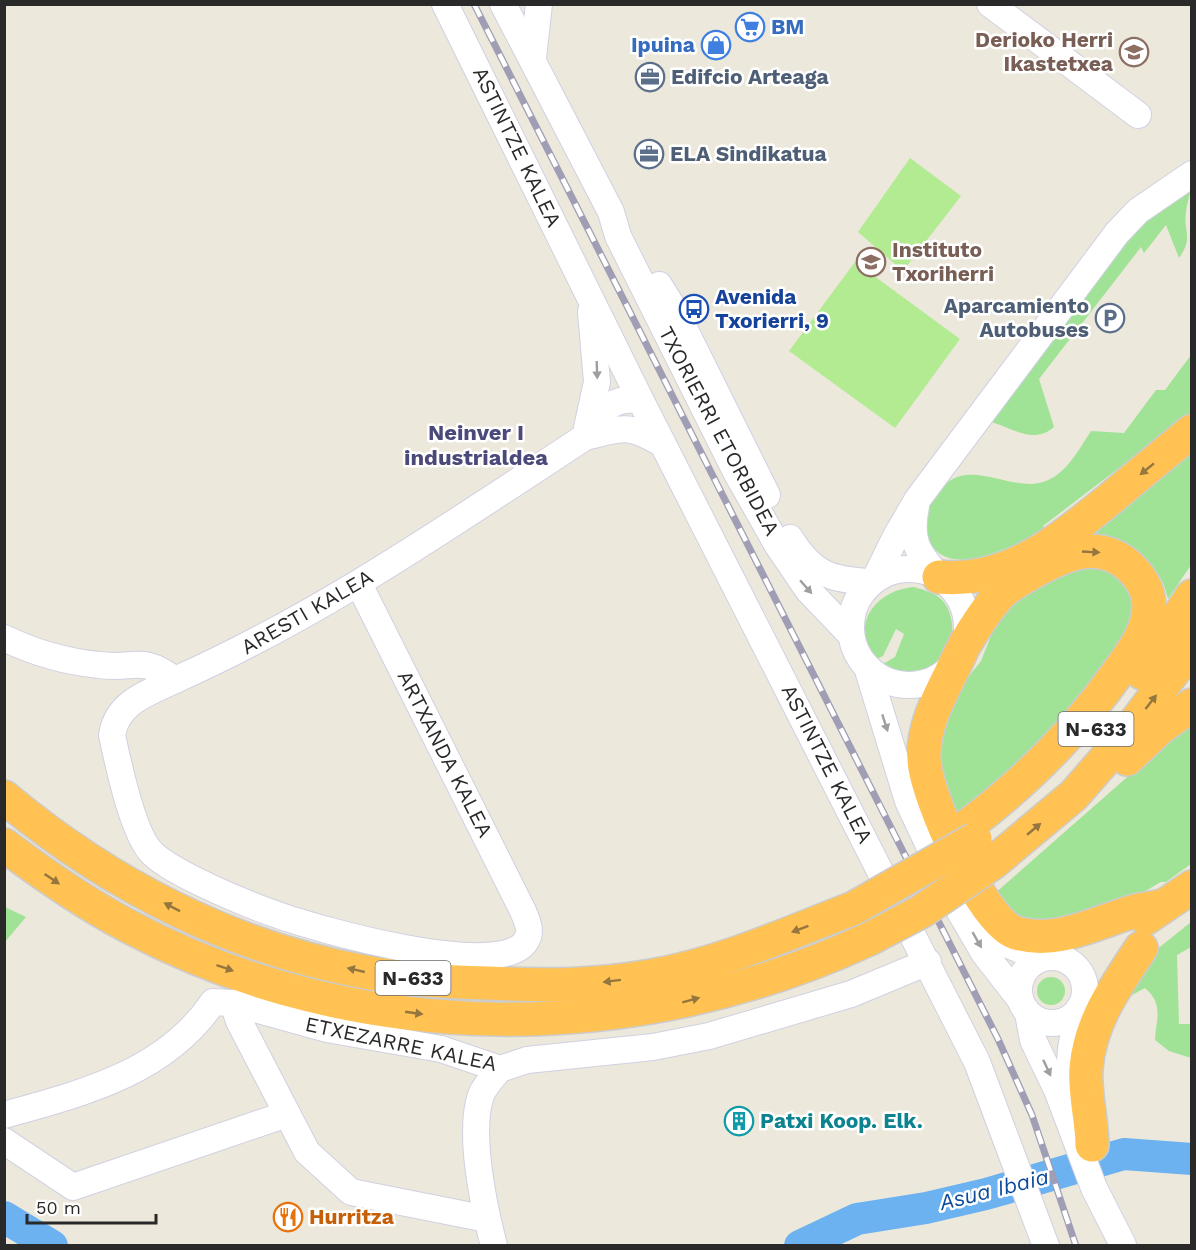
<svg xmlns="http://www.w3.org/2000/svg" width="1196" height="1250" font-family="'Work Sans',sans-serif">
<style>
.green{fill:#a0e397}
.pitch{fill:#b2eb92}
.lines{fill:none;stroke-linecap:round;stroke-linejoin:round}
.river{stroke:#6cb1f0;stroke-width:32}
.minor-casing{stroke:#d1d0e3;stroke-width:28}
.highway-casing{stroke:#ccc;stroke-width:36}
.minor{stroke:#fff;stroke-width:26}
.highway{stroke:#ffc253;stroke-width:33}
.rail-casing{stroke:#9f9eb4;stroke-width:7}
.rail{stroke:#fff;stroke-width:4.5;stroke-dasharray:14;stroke-linecap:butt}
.highway-bridge-casing{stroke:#ccc;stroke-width:36;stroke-linecap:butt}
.highway-bridge{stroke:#ffc253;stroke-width:33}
.oneway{fill:#9f9f9f}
.oneway2{fill:#94763e}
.labels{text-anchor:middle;stroke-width:5;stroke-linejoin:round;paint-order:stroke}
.shield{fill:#fff;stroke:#696969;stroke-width:1.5}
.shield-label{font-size:20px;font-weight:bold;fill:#292929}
.shop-label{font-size:21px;font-weight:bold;fill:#366cbe;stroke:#fff;text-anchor:start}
.education-label{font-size:21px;font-weight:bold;fill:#785e54;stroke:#fff;text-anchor:end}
.service-label{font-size:21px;font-weight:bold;fill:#4e5e75;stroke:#fff;text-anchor:start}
.street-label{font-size:21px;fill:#292929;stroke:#fff}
.transit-label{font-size:21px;font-weight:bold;fill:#164399;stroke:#fff;text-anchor:start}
.culture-label{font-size:21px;font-weight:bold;fill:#0d838f;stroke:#fff;text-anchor:start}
.food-label{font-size:21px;font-weight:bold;fill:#c56008;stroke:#fff;text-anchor:start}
.neighbourhood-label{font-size:22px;font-weight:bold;fill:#4b497a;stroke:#fff}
.water-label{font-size:22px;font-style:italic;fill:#0c4b9b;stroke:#fff}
</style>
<rect width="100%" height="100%" fill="#ece8db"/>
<g class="green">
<path d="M1191 183C1191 194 1187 201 1186 212 1183 232 1194 237 1179 258L1166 225 1144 253 1141 247 1039 379 1054 427C1032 446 1011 426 987 421L1141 222Z"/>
<path d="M1191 355V413L1043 526 1047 532C1012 543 948 586 926 536 920 523 921 514 930 503 934 497 939 490 944 485 973 458 1014 494 1046 481 1067 473 1079 449 1091 431L1124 433 1156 390H1165Z"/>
<path d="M1191 439V565L1168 599C1158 552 1124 547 1083 539Z"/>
<path d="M1078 562 1121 575 1140 608 1134 626 1071 717 958 822 934 765 953 696 981 661 998 618 1016 596Z"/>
<path d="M914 587C924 590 936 593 943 601 962 624 951 670 918 675 907 677 893 669 883 664L895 657 904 634 896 629 883 656 877 659C848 625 876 590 914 587Z"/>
<path d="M1191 721V864L1166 882H1161L1123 904 1026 925 994 894Z"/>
<path d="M5 907 26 917 5 942Z"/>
<path d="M1191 922V947L1177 955 1179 1024H1191V1058L1169 1051 1155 1040C1156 1019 1164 1004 1145 988L1095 1015 1110 987Z"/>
<circle cx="1051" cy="991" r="14"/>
</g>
<g class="pitch">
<path d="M910 158 961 196 903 271 858 232Z"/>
<path d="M855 262 960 339 895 428 789 351Z"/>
</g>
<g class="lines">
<g class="river">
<path d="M4 1217 52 1246"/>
<path d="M800 1246 857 1219 926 1208 986 1194 1124 1154 1192 1159"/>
</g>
<g class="minor-casing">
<g id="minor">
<path d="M445 4 641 401 977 1062 1046 1246"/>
<path d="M503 4 611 212 618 236 736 472 778 546 808 590 851 635"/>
<path d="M990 4 1138 115"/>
<path d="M533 58 539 4"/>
<path d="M659 285 677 314 767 495"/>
<path d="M591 428C603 407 617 396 641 401"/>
<path d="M585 437 597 382 591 312"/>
<path d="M916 506C909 541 917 552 939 577"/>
<path d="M790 538C812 574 830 580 871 582"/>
<circle cx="909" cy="627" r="58"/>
<path d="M876 577 895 538 917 500 1117 233 1138 211 1192 174"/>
<path d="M4 638C33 652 68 662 99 665 135 670 141 654 175 680 321 615 452 524 585 437 624 428 627 423 663 444"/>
<path d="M867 667 908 801 960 912 984 953 1019 998"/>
<path d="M175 680C148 693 117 702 112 735 118 763 133 836 153 854 174 874 246 904 275 914 313 928 506 984 527 939 532 930 526 918 522 909L359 584"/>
<path d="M993 930 1008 945 1041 958"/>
<circle cx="1052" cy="990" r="33"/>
<path d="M233 1003 239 1021 307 1152 351 1192 487 1219"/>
<path d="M1028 1013 1033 1040 1057 1090 1094 1188 1123 1245"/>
<path d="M1075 1098C1065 1066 1072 1038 1080 1007"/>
<path d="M4 1115C83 1093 165 1073 213 1002L233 1003 327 1029 441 1049 500 1069 527 1060 653 1047 709 1036 851 994 928 962"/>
<path d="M4 1141 73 1187 287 1114"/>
<path d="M494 1246C484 1207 468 1133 481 1095 485 1085 493 1077 500 1069"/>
</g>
</g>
<g class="highway-casing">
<g id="highway">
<path d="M939 577C1008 584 1059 540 1110 499 1137 476 1164 454 1192 431"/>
<path d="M965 644C975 627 986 610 999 595 1009 585 1021 579 1033 572 1065 554 1098 539 1129 566 1143 579 1152 596 1148 615 1145 636 1131 654 1119 671 1076 732 1025 783 966 827"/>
<path d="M961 652C946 686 922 721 924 759 925 795 982 922 1016 933 1056 945 1095 923 1132 912 1142 909 1153 908 1163 906"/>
<path d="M1142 673 1192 596"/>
<path d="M1127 759 1161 727 1192 705"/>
<path d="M4 797C108 884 232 948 365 972 406 980 447 982 488 983 544 986 596 986 651 976 721 964 789 933 854 908"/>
<path d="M4 845C44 875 84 903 128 926 358 1048 635 1048 869 939"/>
<path d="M994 862 1074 795 1122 740 1192 647"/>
<path d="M1146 918 1192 887"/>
<path d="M1092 1145C1092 1120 1084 1094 1086 1068 1090 1021 1116 986 1141 948"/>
</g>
</g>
<use href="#minor" class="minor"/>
<use href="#highway" class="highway"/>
<g class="rail-casing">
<path id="rail" d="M474 4 998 1039 1032 1115 1076 1246"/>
</g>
<use href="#rail" class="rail"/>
<g class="highway-bridge-casing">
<g id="highway-bridge">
<path d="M854 908 975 839"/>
<path d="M869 939 922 911 994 862"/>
</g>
</g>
<use href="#highway-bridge" class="highway-bridge"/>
</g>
<defs><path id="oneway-solid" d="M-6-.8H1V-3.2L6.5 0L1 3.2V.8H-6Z" transform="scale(1.5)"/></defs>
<g class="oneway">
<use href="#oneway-solid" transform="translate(597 370) rotate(88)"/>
<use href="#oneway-solid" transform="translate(806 587) rotate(49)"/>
<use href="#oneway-solid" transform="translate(885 723) rotate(72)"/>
<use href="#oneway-solid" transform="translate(977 940) rotate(60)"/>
<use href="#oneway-solid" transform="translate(1047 1068) rotate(65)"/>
</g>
<g class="oneway2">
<use href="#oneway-solid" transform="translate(1147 469) rotate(141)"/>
<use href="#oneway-solid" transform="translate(1091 552) rotate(3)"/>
<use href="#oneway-solid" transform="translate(1151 702) rotate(-52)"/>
<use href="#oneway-solid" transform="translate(1034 829) rotate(-40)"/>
<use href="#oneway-solid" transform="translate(52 879) rotate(34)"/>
<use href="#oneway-solid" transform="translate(172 907) rotate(-153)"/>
<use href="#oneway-solid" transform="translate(800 929) rotate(159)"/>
<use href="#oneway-solid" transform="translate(225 968) rotate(19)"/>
<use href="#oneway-solid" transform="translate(356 970) rotate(-167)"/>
<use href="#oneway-solid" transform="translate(612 981) rotate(173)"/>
<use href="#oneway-solid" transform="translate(691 1000) rotate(-15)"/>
<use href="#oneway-solid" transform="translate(414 1013) rotate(8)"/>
</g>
<defs>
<g id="supermarket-ring" transform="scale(1.5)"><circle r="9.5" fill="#fff" stroke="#3f7fe0" stroke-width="1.5"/><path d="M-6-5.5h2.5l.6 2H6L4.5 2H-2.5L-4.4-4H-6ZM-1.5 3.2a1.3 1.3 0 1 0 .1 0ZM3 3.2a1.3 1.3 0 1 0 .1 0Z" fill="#3f7fe0"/></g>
<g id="shop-ring" transform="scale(1.5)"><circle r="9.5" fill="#fff" stroke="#3f7fe0" stroke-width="1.5"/><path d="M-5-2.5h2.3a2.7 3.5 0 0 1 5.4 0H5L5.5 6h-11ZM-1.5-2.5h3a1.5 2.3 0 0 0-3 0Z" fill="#3f7fe0"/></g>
<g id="school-ring" transform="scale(1.5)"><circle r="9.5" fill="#fff" stroke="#8d6e63" stroke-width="1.5"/><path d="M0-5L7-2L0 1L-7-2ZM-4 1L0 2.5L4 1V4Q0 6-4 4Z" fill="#8d6e63"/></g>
<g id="office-ring" transform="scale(1.5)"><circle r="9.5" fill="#fff" stroke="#5c6f8a" stroke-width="1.5"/><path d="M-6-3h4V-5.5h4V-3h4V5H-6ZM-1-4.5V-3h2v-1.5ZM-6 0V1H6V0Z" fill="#5c6f8a"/></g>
<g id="bus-ring" transform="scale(1.5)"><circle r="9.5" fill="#fff" stroke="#1a4fb4" stroke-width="1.5"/><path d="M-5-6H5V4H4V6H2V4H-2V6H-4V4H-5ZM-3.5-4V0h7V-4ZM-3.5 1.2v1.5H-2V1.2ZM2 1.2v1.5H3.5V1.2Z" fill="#1a4fb4"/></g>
<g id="parking-ring" transform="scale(1.5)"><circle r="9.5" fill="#fff" stroke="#5c6f8a" stroke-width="1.5"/><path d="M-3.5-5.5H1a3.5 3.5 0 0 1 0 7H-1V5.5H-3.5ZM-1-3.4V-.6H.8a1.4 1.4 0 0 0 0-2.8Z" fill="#5c6f8a"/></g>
<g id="building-ring" transform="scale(1.5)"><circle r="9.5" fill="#fff" stroke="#0f9aa8" stroke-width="1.5"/><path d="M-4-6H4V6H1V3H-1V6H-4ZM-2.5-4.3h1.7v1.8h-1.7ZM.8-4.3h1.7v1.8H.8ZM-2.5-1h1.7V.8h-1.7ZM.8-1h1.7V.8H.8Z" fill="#0f9aa8"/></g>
<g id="restaurant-ring" transform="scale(1.5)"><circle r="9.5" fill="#fff" stroke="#e8710a" stroke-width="1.5"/><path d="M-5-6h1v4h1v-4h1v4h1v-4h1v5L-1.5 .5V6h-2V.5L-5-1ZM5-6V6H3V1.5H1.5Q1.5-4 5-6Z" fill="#e8710a"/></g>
</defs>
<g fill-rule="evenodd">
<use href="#supermarket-ring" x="750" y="27"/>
<use href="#shop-ring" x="716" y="45"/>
<use href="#school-ring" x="1134" y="52"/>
<use href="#office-ring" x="650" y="77"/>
<use href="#office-ring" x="649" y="154"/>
<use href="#school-ring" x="871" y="262"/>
<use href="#bus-ring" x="694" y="309"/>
<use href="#parking-ring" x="1110" y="318"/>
<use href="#building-ring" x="739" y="1121"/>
<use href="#restaurant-ring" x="288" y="1217"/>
</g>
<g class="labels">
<g class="shield">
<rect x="1058.5" y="712" width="75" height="34" rx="4.5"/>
<rect x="375.5" y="961" width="75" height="34" rx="4.5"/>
</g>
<g class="shield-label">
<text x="1096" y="736">N-633</text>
<text x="413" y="985">N-633</text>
</g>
<g class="shop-label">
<text x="771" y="34">BM</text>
<text x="695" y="52" text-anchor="end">Ipuina</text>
</g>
<g class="education-label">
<text x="1113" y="47">Derioko Herri<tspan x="1113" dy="24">Ikastetxea</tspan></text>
<text x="892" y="257" text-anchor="start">Instituto<tspan x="892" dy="24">Txoriherri</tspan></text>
</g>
<g class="service-label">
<text x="671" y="84">Edifcio Arteaga</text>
<text x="670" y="161">ELA Sindikatua</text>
<text x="1089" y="313" text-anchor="end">Aparcamiento<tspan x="1089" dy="24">Autobuses</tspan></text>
</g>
<g class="street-label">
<text transform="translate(517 147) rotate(64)" y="7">ASTINTZE KALEA</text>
<text transform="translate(719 431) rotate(62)" y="7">TXORIERRI ETORBIDEA</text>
<text transform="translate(307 612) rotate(-30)" y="7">ARESTI KALEA</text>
<text transform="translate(445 754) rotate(63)" y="7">ARTXANDA KALEA</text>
<text transform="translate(827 764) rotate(63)" y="7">ASTINTZE KALEA</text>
<text transform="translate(401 1044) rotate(12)" y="7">ETXEZARRE KALEA</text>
</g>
<g class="transit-label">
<text x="715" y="304">Avenida<tspan x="715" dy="24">Txorierri, 9</tspan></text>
</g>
<g class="culture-label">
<text x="760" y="1128">Patxi Koop. Elk.</text>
</g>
<g class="food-label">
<text x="309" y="1224">Hurritza</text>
</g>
<g class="neighbourhood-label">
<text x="476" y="440">Neinver I<tspan x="476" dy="25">industrialdea</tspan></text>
</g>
<g class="water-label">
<text transform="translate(994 1189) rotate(-14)" y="8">Asua Ibaia</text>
</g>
</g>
<rect width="1196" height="1250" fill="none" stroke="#292929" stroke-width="12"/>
<path d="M27 1214v9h129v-9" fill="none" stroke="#292929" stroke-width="3"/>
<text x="36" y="1214" font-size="18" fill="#292929" stroke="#ffffff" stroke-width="4.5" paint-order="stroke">50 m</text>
</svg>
